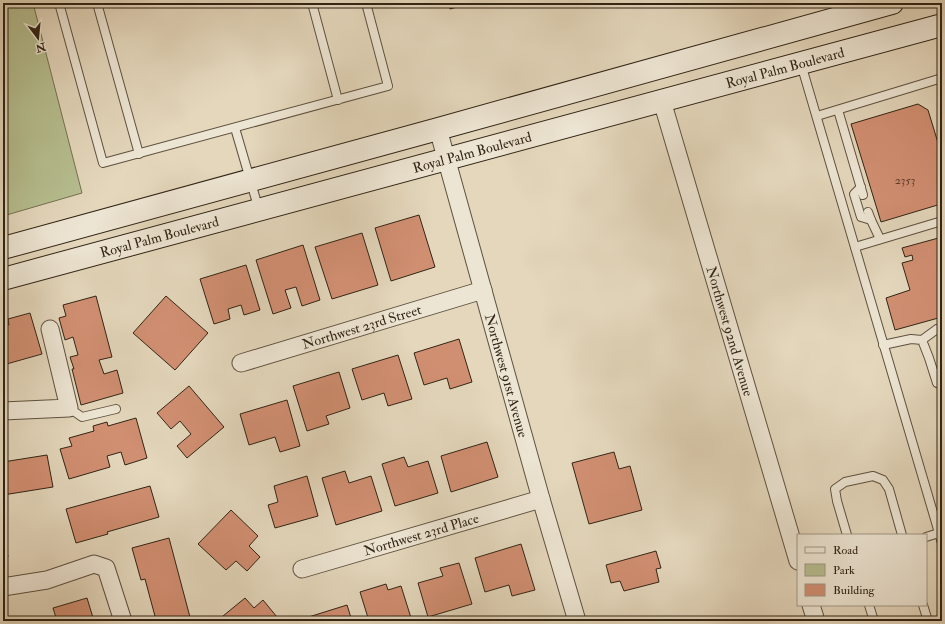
<svg xmlns="http://www.w3.org/2000/svg" width="945" height="624" font-family="'IM FELL Double Pica',serif">
<style>
.green{fill:#b6be8f;stroke:#747152}
.building{fill:#d18f72;stroke:#312415}
.lines{fill:none;stroke-linecap:round;stroke-linejoin:round}
.service-casing{stroke:#5e513f;stroke-width:10}
.minor-casing{stroke:#5e513f;stroke-width:19}
.secondary-casing{stroke:#312415;stroke-width:24}
.service{stroke:#ede5d3;stroke-width:8}
.minor{stroke:#ede5d3;stroke-width:17}
.secondary{stroke:#ede5d3;stroke-width:22}
.labels{text-anchor:middle;stroke-width:3.5;stroke-linejoin:round;paint-order:stroke}
.number-label{font-size:12px;fill:#593f2c}
.street-label{font-size:14px;fill:#312415;stroke:#ede5d3}
</style>
<rect width="100%" height="100%" fill="#e4d7bc"/>
<filter id="stains"><feTurbulence type="fractalNoise" baseFrequency=".005" numOctaves="4"/><feColorMatrix values="0 0 0 0 .2 0 0 0 0 .09 0 0 0 0 .02 0 0 0 .5 -.17"/></filter>
<radialGradient id="worn" r=".72"><stop offset=".6" stop-color="#630" stop-opacity="0"/><stop offset="1" stop-color="#630" stop-opacity=".3"/></radialGradient>
<path class="green" d="M3 3H33L82 193 3 216Z"/>
<g class="building">
<path d="M449 3H471L450 9Z"/>
<path d="M918 104 928 110 942 156V207L941 204 881 222 851 124Z"/>
<path d="M419 215 435 267 391 281 375 228Z"/>
<path d="M362 233 378 285 332 299 315 247Z"/>
<path d="M942 237V317L895 330 886 298 910 290 902 263 913 260 912 255 905 257 902 248Z"/>
<path d="M303 245 320 300 302 306 296 287 285 290 291 308 273 314 256 260Z"/>
<path d="M246 265 260 310 244 315 241 305 228 309 230 319 214 324 200 279Z"/>
<path d="M96 296 112 357 99 360 104 374 117 370 123 393 81 405 72 369H74L70 357 78 355 73 337 65 340 59 318 66 316 63 305Z"/>
<path d="M166 296 208 333 175 370 133 333Z"/>
<path d="M30 313 42 354 3 365V327L9 325 8 319Z"/>
<path d="M459 339 472 382 450 389 447 378 424 385 414 353Z"/>
<path d="M398 355 412 399 388 406 384 393 362 400 352 369Z"/>
<path d="M339 372 350 408 326 416 329 424 307 431 293 386Z"/>
<path d="M189 386 224 427 187 458 177 446 191 434 180 421 171 429 157 413Z"/>
<path d="M287 400 300 446 280 452 275 437 249 445 240 414Z"/>
<path d="M136 418 147 458 125 465 121 452 107 456 110 467 69 479 60 449 72 446 69 438 94 431 93 426 107 422 108 426Z"/>
<path d="M487 442 498 477 451 492 441 456Z"/>
<path d="M614 452 619 469 630 466 642 510 589 524 572 463Z"/>
<path d="M47 455 53 487 3 495V462Z"/>
<path d="M404 457 408 467 428 461 438 493 395 506 382 464Z"/>
<path d="M345 471 349 483 371 476 382 511 336 525 322 478Z"/>
<path d="M307 476 318 516 275 528 268 505 278 502 274 486Z"/>
<path d="M150 486 159 517 107 532 108 534 76 543 66 509Z"/>
<path d="M231 510 258 536 249 546 260 557 247 571 236 561 226 570 198 544Z"/>
<path d="M3 528 8 557 3 558Z"/>
<path d="M169 538 191 621H160V620H156L145 579 141 580 132 548Z"/>
<path d="M521 544 535 590 512 596 509 585 485 592 475 558Z"/>
<path d="M656 551 661 568 656 569 659 582 624 591 620 581 611 583 606 565Z"/>
<path d="M459 563 472 604 428 617 418 583 443 576 440 568Z"/>
<path d="M386 584 388 590 401 586 412 621H369L360 592Z"/>
<path d="M87 598 94 621H57L53 608Z"/>
<path d="M245 598 254 608 263 600 277 617 272 621H227L223 616Z"/>
<path d="M347 605 352 621H299V620Z"/>
</g>
<g class="lines">
<g class="service-casing">
<g id="service">
<path d="M59 3 103 163 388 86 366 3"/>
<path d="M97 3 139 154"/>
<path d="M312 3 338 100"/>
<path d="M801 64 942 543"/>
<path d="M838 110 863 195"/>
<path d="M817 116 942 78"/>
<path d="M235 128 259 210"/>
<path d="M861 187 854 194 861 217 871 220"/>
<path d="M868 212 871 220 880 239"/>
<path d="M855 247 942 221"/>
<path d="M922 340 937 329 942 328"/>
<path d="M883 345 911 339 922 340 929 358 937 383"/>
<path d="M69 408 82 417 116 409"/>
<path d="M847 535 837 501 835 489 845 482 873 476 883 480 889 489 902 535"/>
<path d="M926 537 942 532"/>
<path d="M869 605 874 621"/>
<path d="M923 605 928 621"/>
</g>
</g>
<g class="minor-casing">
<g id="minor">
<path id="s1" d="M662 101 798 561"/>
<path id="s2" d="M438 129 541 499 577 621"/>
<path id="s3" d="M241 363 483 290"/>
<path d="M3 411 69 408 50 329"/>
<path id="s4" d="M302 569 541 499"/>
<path d="M3 587 47 580 94 564 106 568 123 621"/>
<path d="M811 605 816 621"/>
</g>
</g>
<g class="secondary-casing">
<g id="secondary">
<path d="M3 248 438 129 892 3"/>
<path id="s5" d="M3 279 942 25"/>
</g>
</g>
<use href="#service" class="service"/>
<use href="#minor" class="minor"/>
<use href="#secondary" class="secondary"/>
</g>
<g class="labels">
<g class="number-label">
<text x="905" y="184">2353</text>
</g>
<g class="street-label">
<text dy="5" stroke="none"><textPath href="#s5" startOffset="810">Royal Palm Boulevard</textPath></text>
<text dy="5" stroke="none"><textPath href="#s5" startOffset="486">Royal Palm Boulevard</textPath></text>
<text dy="5" stroke="none"><textPath href="#s5" startOffset="162">Royal Palm Boulevard</textPath></text>
<text dy="5" stroke="none"><textPath href="#s3" startOffset="126">Northwest 23rd Street</textPath></text>
<text dy="5" stroke="none"><textPath href="#s1" startOffset="240">Northwest 92nd Avenue</textPath></text>
<text dy="5" stroke="none"><textPath href="#s2" startOffset="256">Northwest 91st Avenue</textPath></text>
<text dy="5" stroke="none"><textPath href="#s4" startOffset="124">Northwest 23rd Place</textPath></text>
</g>
</g>
<rect width="945" height="624" fill="none" stroke="#e4d7bc" stroke-width="16"/>
<rect x="4" y="4" width="937" height="616" fill="none" stroke="#312415" stroke-width="2"/>
<rect x="8" y="8" width="929" height="608" fill="none" stroke="#312415"/>
<rect x="797" y="534" width="130" height="72" fill="#ede5d3" stroke="#a29887"/>
<rect x="805" y="547" width="20" height="6" fill="#ede5d3" stroke="#a29887"/>
<text x="833" y="554" font-size="12" fill="#312415">Road</text>
<rect x="805" y="564" width="20" height="12" fill="#b6be8f" stroke="#a29887"/>
<text x="833" y="574" font-size="12" fill="#312415">Park</text>
<rect x="805" y="584" width="20" height="12" fill="#d18f72" stroke="#a29887"/>
<text x="833" y="594" font-size="12" fill="#312415">Building</text>
<g transform="translate(38 38) rotate(164)" stroke="#ede5d3" stroke-width="3" paint-order="stroke">
<path d="M0-3L7 15L0 10L-7 15Z" fill="#312415"/>
<text y="-6" font-size="11" font-weight="bold" text-anchor="middle" fill="#312415">N</text>
</g>
<rect width="100%" height="100%" filter="url(#stains)"/>
<rect width="100%" height="100%" fill="url(#worn)"/>
</svg>
